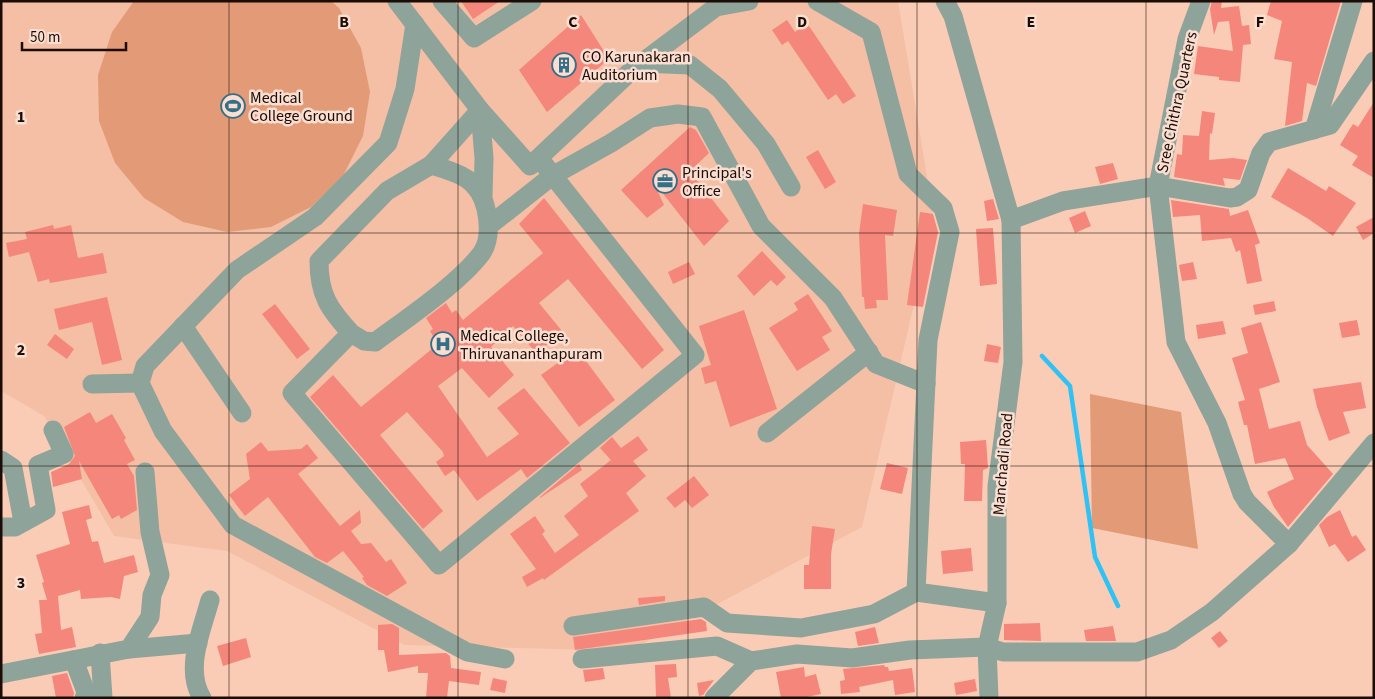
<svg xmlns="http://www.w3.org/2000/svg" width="1375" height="699" font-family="'Source Sans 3',sans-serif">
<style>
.built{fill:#f4bfa5}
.green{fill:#e39a77}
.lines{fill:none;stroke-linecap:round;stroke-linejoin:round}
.stream{stroke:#2fc2f4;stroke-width:4.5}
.building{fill:#f4867b}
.minor{stroke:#8ea39a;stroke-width:19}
.grid{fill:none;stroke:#1b0c05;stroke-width:1;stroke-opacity:0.55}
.labels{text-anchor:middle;stroke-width:5;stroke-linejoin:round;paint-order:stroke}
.poi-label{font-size:16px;fill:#1b0c05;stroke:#faded1;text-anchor:start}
.street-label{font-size:16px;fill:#1b0c05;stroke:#faded1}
.grid-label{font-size:16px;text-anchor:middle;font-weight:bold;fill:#1b0c05;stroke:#faded1;stroke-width:5;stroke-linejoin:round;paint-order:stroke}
</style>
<rect width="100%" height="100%" fill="#faccb6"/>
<path class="built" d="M1 1H898L934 219 862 527 629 651 405 645 227 551 114 536 44 416 1 391Z"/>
<g class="green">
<path d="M134 1H331L339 8 361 48 370 92 363 136 343 176 311 207 271 227 227 232 183 222 144 198 115 163 99 121 98 75 112 32Z"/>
<path d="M1090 394 1181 412 1198 549 1092 528Z"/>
</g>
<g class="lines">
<path class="stream" d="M1042 356 1070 386 1095 557 1118 606"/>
</g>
<g class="building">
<path d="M461 1H500L473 19Z"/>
<path d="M1212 1H1222L1221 8 1239 6 1242 26 1249 25 1251 44 1243 45 1240 82 1219 80V77L1194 74 1198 46 1233 51 1229 21 1218 22 1214 35 1210 9Z"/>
<path d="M1271 1H1341L1316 86 1307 83 1302 121 1285 126 1292 62 1274 59 1282 21 1267 15Z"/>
<path d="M581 15 609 59 547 112 519 70Z"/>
<path d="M787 20 795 32 805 25 807 27 809 26 856 96 843 104 836 94 828 100 788 41 782 45 772 30Z"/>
<path d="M1374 102V178L1352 165 1358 156 1340 145 1353 124 1358 127Z"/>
<path d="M1202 111 1215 113 1212 134 1210 133 1209 160 1233 158 1247 160 1240 180 1223 178 1225 186 1174 177 1177 154 1182 155 1183 135 1199 136Z"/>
<path d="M690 127 696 130 709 153 690 171 729 221 704 246 661 191 658 192 664 205 647 218 621 190Z"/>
<path d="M818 150 836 182 825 189 806 157Z"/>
<path d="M1113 163 1118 179 1100 184 1095 167Z"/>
<path d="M1288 168 1326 191 1329 186 1356 203 1333 236 1307 218 1271 197Z"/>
<path d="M544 198 664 350 642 369 568 279 539 303 562 331 537 354 513 326 491 347 514 375 489 398 462 368 438 386 487 457 519 434 497 408 524 388 570 443 527 478 521 469 477 501 454 470 445 476 436 462 444 456 443 452 407 412 380 435 443 511 423 529 310 397 333 375 361 407 438 344 430 331 433 329 426 318 446 303 452 313 456 310 463 320 543 253 519 224Z"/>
<path d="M993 199 999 219 987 221 984 201Z"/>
<path d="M1171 200 1229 209 1230 216 1248 210 1260 243 1255 245 1262 281 1247 284 1240 250 1236 252 1231 238 1202 241 1200 215 1173 217Z"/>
<path d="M863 204 897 210 893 236 885 235 888 300H876L877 308 865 309 864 297H862L859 234Z"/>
<path d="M1085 211 1091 226 1075 233 1069 218Z"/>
<path d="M920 212 933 214 938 232 923 307 907 305Z"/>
<path d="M1374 217V233L1363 240 1356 227Z"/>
<path d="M53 225 54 229 71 225 78 258 103 253 107 273 50 283 49 279 38 282 29 252 9 257 6 243 27 239 25 232Z"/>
<path d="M993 228 997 284 980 286 976 229Z"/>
<path d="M762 251 786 277 777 286 771 280 754 296 737 276Z"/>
<path d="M689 262 695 274 673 284 668 272Z"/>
<path d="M1193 262 1197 279 1182 281 1179 265Z"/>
<path d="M808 294 832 331 822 337 830 350 797 371 769 328 798 310 794 303Z"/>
<path d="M107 297 122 360 102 365 92 322 59 330 54 309Z"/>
<path d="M1274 301 1276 311 1255 315 1253 305Z"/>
<path d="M275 304 310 349 297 359 262 314Z"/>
<path d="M744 310 777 409 730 427 716 381 705 384 701 368 711 365 699 326Z"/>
<path d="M1357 320 1360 335 1342 338 1339 323Z"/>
<path d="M1223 321 1226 334 1198 339 1196 325Z"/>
<path d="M1261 322 1280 382 1259 389 1269 429 1300 421 1307 445 1333 474 1288 527 1274 507 1267 492 1294 479 1285 458 1255 464 1247 425H1244L1238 402 1245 400 1232 358 1248 353 1241 328Z"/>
<path d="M55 334 74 349 67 359 47 345Z"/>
<path d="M987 344 1001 347 998 363 984 361Z"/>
<path d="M577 349 615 400 579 427 541 375Z"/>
<path d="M1361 382 1366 408 1343 412 1350 433 1329 441 1317 407 1313 389Z"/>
<path d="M90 412 96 423 112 414 126 438 124 440 135 460 127 464 134 476 137 510 121 519 119 515 112 519 79 461 82 479 53 487 51 472 69 464 75 456 64 427Z"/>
<path d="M638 436 648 450 633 461 646 476 626 493 639 511 544 580 543 578 527 587 522 577 536 569 510 534 535 516 545 531 542 534 555 553 579 535 564 516 588 496 580 484 611 460 600 448 612 437 621 448Z"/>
<path d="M986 440 988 468 983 470 982 501H964L965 464H961L960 442Z"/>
<path d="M261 442 268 451 301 449 307 444 318 458 298 474 340 526 360 510 361 523 351 531 361 544 371 543 386 562 391 559 407 583 387 596 367 585 362 578 364 577 343 551 327 563 315 557 268 497 245 516 229 495 250 479 246 454Z"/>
<path d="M887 463 908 468 902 494 880 489Z"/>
<path d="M579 464 582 470 540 498V497Z"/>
<path d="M694 476 709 495 692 508 685 500 675 508 666 498Z"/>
<path d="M89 505 92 518 86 520 92 542 98 541 104 563 134 555 138 572 124 576 120 599 111 597 81 599 80 590 58 596 61 630 72 627 76 647 39 654 35 634 42 633 39 600H47L42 583 44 582 36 555 70 544 62 512Z"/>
<path d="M1340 510 1352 537 1356 535 1366 550 1348 562 1335 544 1329 547 1319 525 1327 517Z"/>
<path d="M812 526 835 529 831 554V589H804V565H809Z"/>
<path d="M971 548 973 571 943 574 941 551Z"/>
<path d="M665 596V601L639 605 638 598Z"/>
<path d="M701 619 706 622 707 631 575 650 573 637Z"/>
<path d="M1040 623 1041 641 1004 640V624Z"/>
<path d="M392 624 399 628V655L446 653 450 656 451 668 481 672 479 685 449 681 447 698H426L428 673H418V666L388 672 384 650H378V625Z"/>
<path d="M1113 626 1116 641H1086L1084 630Z"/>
<path d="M875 627 879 643 858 646 855 632Z"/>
<path d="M1220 631 1228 641 1219 648 1211 638Z"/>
<path d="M246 638 251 657 223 666 217 646Z"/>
<path d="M676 664 677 677 668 678 671 698H656L655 665Z"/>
<path d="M884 665 885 667H888L889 671 912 668 915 692 895 695 893 680 859 687 860 692 841 694 840 681 845 680 843 669Z"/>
<path d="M804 667 805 677 816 674 821 694 802 698H781L776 672Z"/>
<path d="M603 668 605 679 585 682 583 670Z"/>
<path d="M67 673 74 693 73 698H56L52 676Z"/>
<path d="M493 678 507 681 505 693 490 690Z"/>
<path d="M975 679 977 691 956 695 954 683Z"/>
<path d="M714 680 703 695 699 696 697 683Z"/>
</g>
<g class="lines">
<g class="minor">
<path d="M397 1 480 110 530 166 632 70 716 7 749 1"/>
<path d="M442 1 474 38 532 1"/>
<path d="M817 1 871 32 908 174 943 208 950 232 928 340 916 592 997 603"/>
<path d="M945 1 953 16 1011 220 1013 362 997 486V603L987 647 989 698"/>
<path d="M1201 1 1187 39 1158 186 1230 198 1237 197 1248 190 1261 153 1269 142 1330 125 1374 61"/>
<path d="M415 24 405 89 388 143 315 217 237 270 145 366 140 383 163 431 233 525 467 652 505 659"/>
<path d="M641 63 690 65 720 89 766 144 791 187"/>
<path d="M1314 130 1353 1"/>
<path d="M431 165 480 110 484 158 483 196"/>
<path d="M1011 220 1063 201 1158 186 1176 342 1217 423 1242 494 1247 502 1289 544"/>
<path d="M490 225 552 176 611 143 650 118 678 114 702 117 761 226 833 298 876 364 926 384"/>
<path d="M183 326 242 413"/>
<path d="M351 333C329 309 319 295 319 261L387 191 431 165C458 173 479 178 486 209 489 223 490 242 481 254 458 284 406 319 375 342L364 341 351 333 292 393 439 565 695 355 539 158"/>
<path d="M92 384 140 383"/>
<path d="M767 433 869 352"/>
<path d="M1 460 13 468 23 522"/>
<path d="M1 527H15L46 510 38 465 64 454 53 430"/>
<path d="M573 626 704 607 727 623 801 628 874 614 916 592"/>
<path d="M129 649 198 643"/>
<path d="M100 653 103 698"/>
<path d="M582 659 717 646 751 661"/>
<path d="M74 660 87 695 84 698"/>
<path d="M1 674 129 649 150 617 152 595 160 575 150 532 145 472"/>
<path d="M202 698C184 669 202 630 210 600"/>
<path d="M714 698 751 661 797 654 852 658 910 650 987 647 1003 652H1137L1171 640 1212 612 1289 544 1374 443"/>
</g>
</g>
<path class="grid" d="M229 1V698M458 1V698M688 1V698M917 1V698M1146 1V698M1 233H1374M1 466H1374"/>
<defs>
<g id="building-ring" transform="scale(1.25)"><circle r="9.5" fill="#faded1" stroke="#336f87" stroke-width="1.5"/><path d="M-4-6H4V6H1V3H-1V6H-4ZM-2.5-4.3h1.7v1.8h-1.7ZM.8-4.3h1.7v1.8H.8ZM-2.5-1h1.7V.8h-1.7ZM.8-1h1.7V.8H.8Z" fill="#336f87"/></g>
<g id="stadium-ring" transform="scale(1.25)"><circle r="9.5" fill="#faded1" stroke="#336f87" stroke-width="1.5"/><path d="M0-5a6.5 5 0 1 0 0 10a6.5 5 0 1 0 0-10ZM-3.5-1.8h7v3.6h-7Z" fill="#336f87"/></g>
<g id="office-ring" transform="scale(1.25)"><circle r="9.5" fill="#faded1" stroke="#336f87" stroke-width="1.5"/><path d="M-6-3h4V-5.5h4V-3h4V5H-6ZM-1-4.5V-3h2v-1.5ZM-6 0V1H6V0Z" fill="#336f87"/></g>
<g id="hospital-ring" transform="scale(1.25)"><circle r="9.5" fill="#faded1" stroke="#336f87" stroke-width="1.5"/><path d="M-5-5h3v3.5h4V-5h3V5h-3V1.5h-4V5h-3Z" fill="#336f87"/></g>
</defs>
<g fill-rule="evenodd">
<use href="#building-ring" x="564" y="65"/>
<use href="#stadium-ring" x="233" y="106"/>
<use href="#office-ring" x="665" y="181"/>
<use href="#hospital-ring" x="443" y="344"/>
</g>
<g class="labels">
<g class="poi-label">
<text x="582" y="62">CO Karunakaran<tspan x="582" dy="18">Auditorium</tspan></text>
<text x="250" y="103">Medical<tspan x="250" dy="18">College Ground</tspan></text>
<text x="682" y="178">Principal's<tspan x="682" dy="18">Office</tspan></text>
<text x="460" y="341">Medical College,<tspan x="460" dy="18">Thiruvananthapuram</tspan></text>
</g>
<g class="street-label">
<text transform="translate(1176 102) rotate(-78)" y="6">Sree Chithra Quarters</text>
<text transform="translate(1002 464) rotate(-85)" y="6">Manchadi Road</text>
</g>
</g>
<g class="grid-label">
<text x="344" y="27">B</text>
<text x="573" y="27">C</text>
<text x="802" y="27">D</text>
<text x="1031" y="27">E</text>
<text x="1260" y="27">F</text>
<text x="21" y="122">1</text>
<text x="21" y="355">2</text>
<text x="21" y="588">3</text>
</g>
<rect width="1375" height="699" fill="none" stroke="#1b0c05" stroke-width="5"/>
<path d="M22 42v8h104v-8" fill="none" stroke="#1b0c05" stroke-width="2.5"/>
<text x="30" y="42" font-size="15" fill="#1b0c05" stroke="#faded1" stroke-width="4" paint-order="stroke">50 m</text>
</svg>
